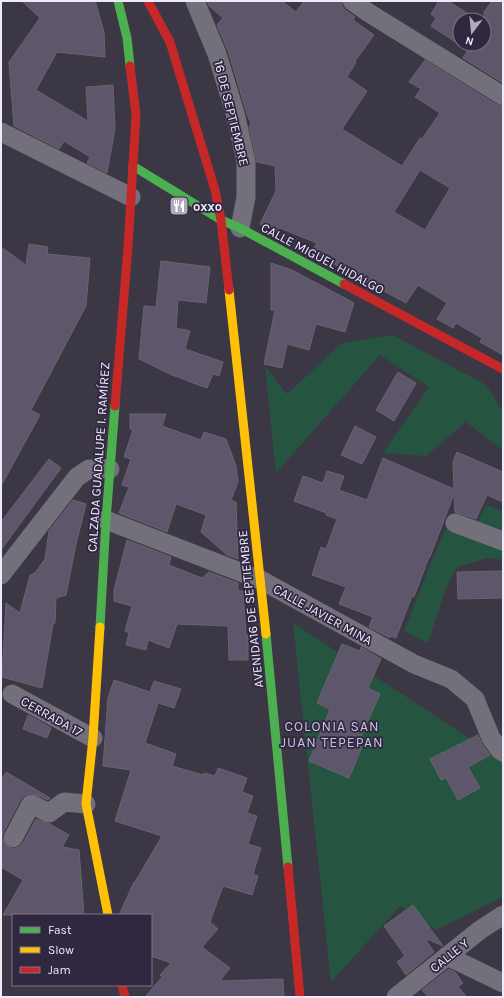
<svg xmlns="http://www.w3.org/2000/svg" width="504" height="998" font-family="Karla,sans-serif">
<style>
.green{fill:#255541}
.building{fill:#5e566b;stroke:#68646f;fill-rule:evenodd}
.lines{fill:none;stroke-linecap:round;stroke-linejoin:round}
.street{stroke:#736f7b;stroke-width:19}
.fast{stroke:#4caf50;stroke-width:9}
.slow{stroke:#ffc107;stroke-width:9}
.jam{stroke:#c62828;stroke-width:9}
.labels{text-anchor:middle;stroke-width:3.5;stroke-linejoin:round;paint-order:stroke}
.street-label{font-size:13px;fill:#efeafa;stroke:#302740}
.poi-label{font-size:13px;font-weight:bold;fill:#efeafa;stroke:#302740;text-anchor:start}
.neighbourhood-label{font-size:14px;letter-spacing:1px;fill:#ccc2e1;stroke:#302740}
</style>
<rect width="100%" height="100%" fill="#3b3744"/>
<g class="green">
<path d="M393 335 486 385 503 411V450L466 422 426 456 383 453 429 387 380 355 276 473 265 366 287 394 342 343Z"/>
<path d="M486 505 503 511V560L488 558 457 567 445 591 428 643 404 631 430 565 448 524 475 526Z"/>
<path d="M293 623 503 760V897L436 930 400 906 331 982Z"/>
</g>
<g class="building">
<path d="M22 1H95L104 32 105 57 57 52 36 90 88 121 86 87 113 85 115 129 107 173 87 163 90 157 64 141 59 149 14 126 9 62 40 18Z"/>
<path d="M207 1H282L296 12 304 1H341L342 6 345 10 355 17 353 20 374 35 355 61 356 62 347 77 367 91 342 129 402 166 420 138 422 139 440 113 415 97 421 89 409 82 425 60 497 105 503 107V355L480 342 482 338 456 323 453 328 437 319 447 303 418 285 406 303 312 252 317 243 280 228 277 234 260 224 276 191 275 166 257 162 249 126 251 124 247 114 228 51 217 25 223 18 209 6ZM420 170 450 188 425 230 394 212Z"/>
<path d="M439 1H448L478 20H460V44H484V12L492 1H503V83L463 58 468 50 431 26 436 18 431 14Z"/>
<path d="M29 244 48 247 47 254 90 258 86 306 31 410 40 415 1 486V247L26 265Z"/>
<path d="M161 261 210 267 206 303 178 300 176 328 190 331 185 349 223 362 219 376 213 374 207 388 172 375 139 359 144 306 156 307Z"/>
<path d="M271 263 292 270 354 303 345 332 316 324 309 350 287 344 282 368 264 364 275 310H271Z"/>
<path d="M398 372 416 383 394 421 376 410Z"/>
<path d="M130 414H166L162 426 201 440 204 432 226 439 236 466 238 482 231 500 236 502 238 559 225 554H226L201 532 206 515 176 504 167 532 119 513 129 487 122 485 131 459 124 457 133 430 130 429Z"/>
<path d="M355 426 376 437 362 464 341 455Z"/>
<path d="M457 452 503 472V502L487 495 476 519 455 512 454 494 430 557H429L414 597 412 596 396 638 391 636 390 638 369 627 373 617 339 604 346 587 312 575 321 547 326 549 337 519 326 515 327 513 294 501 303 476 323 483 327 471 344 476 339 490 367 500 383 458 454 489 453 462Z"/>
<path d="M49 459 61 468 1 550V522Z"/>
<path d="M73 500 86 504 76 544 66 595 56 598 55 623 53 624 42 688 2 677 6 603 20 613 30 575 35 573 45 559 49 531Z"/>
<path d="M127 540 171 557 169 565 202 578 209 572 238 583V591H243L246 635H248V660H229L228 626 177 624 169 648 148 640 146 650 126 645 129 633 125 631 132 606 114 601V590Z"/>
<path d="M503 571V598L458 599 457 572Z"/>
<path d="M342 644 360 651 361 647 381 659 368 688 380 694 357 745 362 747 349 778 309 761 330 709 317 703Z"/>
<path d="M114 680 150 692 154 681 181 689 174 708 158 703 145 743 176 754 172 766 203 775 204 773 215 776 218 768 247 778 242 792 253 796 247 813 257 816 248 844 261 848 253 874 258 876 252 895 223 886 210 922 218 929 202 947 230 968 220 981 283 979 284 997H145L162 977 160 975 171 963 151 956V915H120V913L134 882H135L162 836 115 821 131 770 103 766 108 698Z"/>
<path d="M28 715 51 728 47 738 23 729Z"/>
<path d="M478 735 482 744 490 755 468 767 480 788 458 800 446 778 441 780 430 759Z"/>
<path d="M6 772 50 798 48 800 31 793 25 795 21 799 3 833 2 838 4 843 8 847 13 849 19 847 23 843 36 819 50 824 69 835 62 847 79 850 84 915H3L23 880 1 867V780Z"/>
<path d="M413 905 443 946 427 939 426 940 434 952 406 975 397 962 405 956 384 926Z"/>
<path d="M449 969 455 972 463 983 458 987 467 997H428L422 990Z"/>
</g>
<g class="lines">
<g class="street">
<path d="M195 1 217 54 235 113 246 161V197L240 228"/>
<path d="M352 1 369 13 503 96"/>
<path d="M1 132 131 197"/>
<path d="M106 520 261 580 414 664 451 679 475 699 491 738 500 750 503 752"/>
<path d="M455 523 503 541"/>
<path d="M1 575 77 477 89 469H110"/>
<path d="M12 694 93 738"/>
<path d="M13 838 31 804 49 813 64 802 86 804"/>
<path d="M447 956 503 983"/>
<path d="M396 997 480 930 503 915"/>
</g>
<g class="fast">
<path d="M118 1 127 38 130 66"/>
<path d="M133 166 221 220 240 228 344 284"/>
<path d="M100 627 106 520 115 406"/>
<path d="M266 634 288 867"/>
</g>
<g class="slow">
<path d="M229 290 266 634"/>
<path d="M100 627 93 738 86 804 108 915"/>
</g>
<g class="jam">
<path d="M148 1 170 42 215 190 221 220 229 290"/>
<path d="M344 284 503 369"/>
<path d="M115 406 128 247 136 115 130 66"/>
<path d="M288 867 300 997"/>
<path d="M122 985 125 997"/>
</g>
</g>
<defs>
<g id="restaurant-square" transform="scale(1)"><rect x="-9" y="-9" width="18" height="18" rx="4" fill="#b0abba" stroke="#302740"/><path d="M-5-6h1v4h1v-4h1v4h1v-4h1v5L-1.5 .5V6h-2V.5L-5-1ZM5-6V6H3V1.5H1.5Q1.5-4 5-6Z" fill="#fff"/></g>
</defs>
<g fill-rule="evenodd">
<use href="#restaurant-square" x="179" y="206"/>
</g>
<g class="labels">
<g class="street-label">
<text transform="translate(232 113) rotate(76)" y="5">16 DE SEPTIEMBRE</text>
<text transform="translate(323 258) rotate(28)" y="5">CALLE MIGUEL HIDALGO</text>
<text transform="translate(98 457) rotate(-86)" y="5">CALZADA GUADALUPE I. RAMÍREZ</text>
<text transform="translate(250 609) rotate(-96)" y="5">AVENIDA16 DE SEPTIEMBRE</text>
<text transform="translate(323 614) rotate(29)" y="5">CALLE JAVIER MINA</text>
<text transform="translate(52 716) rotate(29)" y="5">CERRADA 17</text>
<text transform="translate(449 955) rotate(-39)" y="5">CALLE Y</text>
</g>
<g class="poi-label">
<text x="193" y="211">oxxo</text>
</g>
<g class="neighbourhood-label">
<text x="332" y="731">COLONIA SAN<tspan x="332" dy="16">JUAN TEPEPAN</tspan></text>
</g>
</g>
<rect width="504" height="998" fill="none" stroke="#efeafa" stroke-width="4"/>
<rect x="12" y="914" width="140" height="72" fill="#302740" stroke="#7c758a"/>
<rect x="20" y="927" width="20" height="6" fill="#4caf50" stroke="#7c758a"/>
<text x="48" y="934" font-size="12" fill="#efeafa">Fast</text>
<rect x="20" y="947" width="20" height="6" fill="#ffc107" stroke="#7c758a"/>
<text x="48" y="954" font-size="12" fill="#efeafa">Slow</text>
<rect x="20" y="967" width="20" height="6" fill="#c62828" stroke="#7c758a"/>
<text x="48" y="974" font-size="12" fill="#efeafa">Jam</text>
<g transform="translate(472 32) rotate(196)"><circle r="19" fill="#302740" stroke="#7c758a"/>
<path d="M0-3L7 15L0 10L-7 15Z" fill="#b0abba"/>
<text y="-6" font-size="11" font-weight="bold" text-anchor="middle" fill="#efeafa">N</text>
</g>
</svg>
